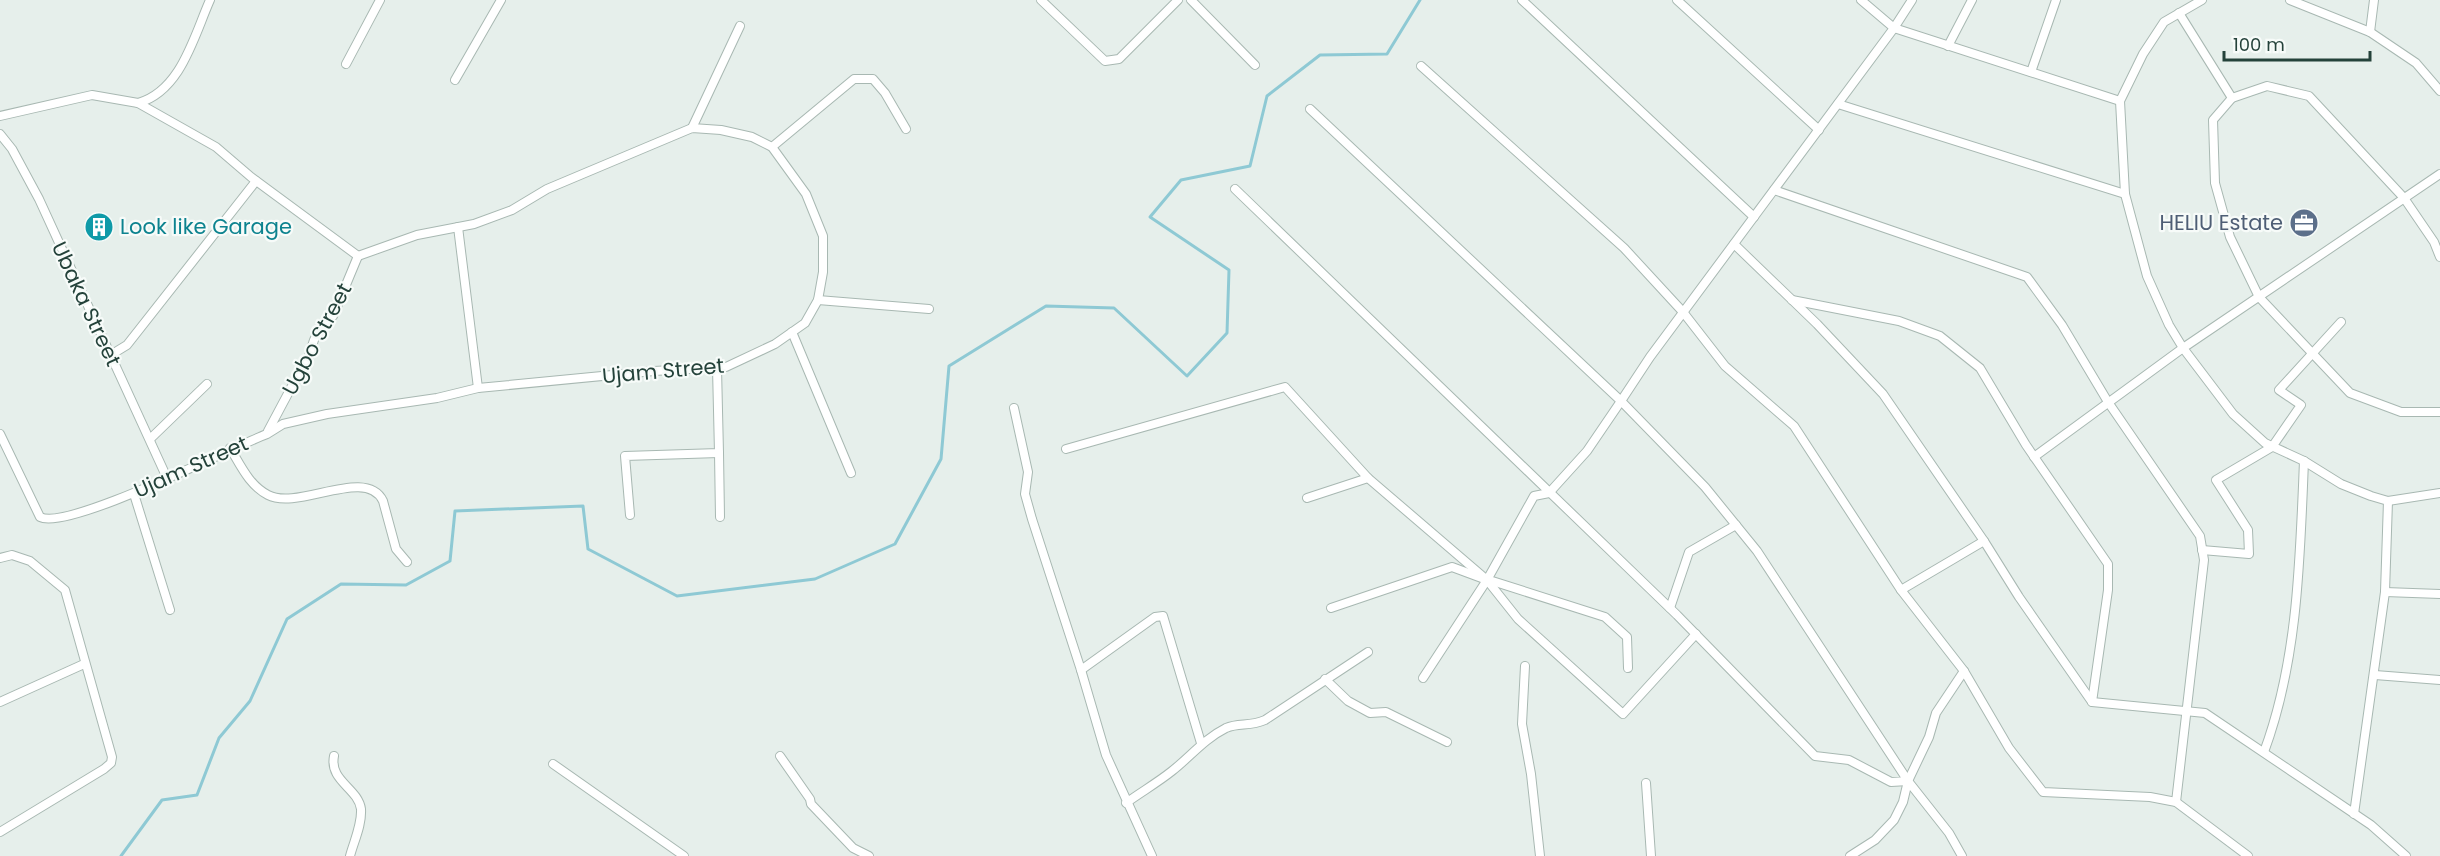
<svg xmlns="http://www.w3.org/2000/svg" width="2440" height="856" font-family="Poppins,sans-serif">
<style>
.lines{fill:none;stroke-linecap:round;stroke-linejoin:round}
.stream{stroke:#8ec9d4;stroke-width:3}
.minor-casing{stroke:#a8b8b2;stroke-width:10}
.minor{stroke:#fff;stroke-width:8}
.labels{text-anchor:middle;stroke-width:4.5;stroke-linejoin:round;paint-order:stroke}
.service-label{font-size:21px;fill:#4e5e75;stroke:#f7fbf9;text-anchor:end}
.culture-label{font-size:21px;fill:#0d838f;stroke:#f7fbf9;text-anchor:start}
.street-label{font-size:21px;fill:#24423a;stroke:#f7fbf9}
</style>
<rect width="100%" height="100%" fill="#e6efeb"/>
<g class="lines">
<path class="stream" d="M121 856 162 800 197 795 219 738 250 701 287 619 341 584 406 585 450 561 455 511 583 506 588 549 677 596 815 579 895 544 941 459 949 366 1046 306 1114 308 1187 376 1227 333 1229 270 1150 217 1181 180 1250 166 1267 96 1320 55 1387 54 1420 0"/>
<g class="minor-casing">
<g id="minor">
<path d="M1041 0 1105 61 1119 59 1178 0"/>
<path d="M1191 0 1255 65"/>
<path d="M1522 0 1754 217"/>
<path d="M1677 0 1819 130"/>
<path d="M1861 0 1894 28 2120 101"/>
<path d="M2290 0 2370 32 2416 63 2440 91"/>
<path d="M2179 13 2232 98"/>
<path d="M2370 32 2374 0"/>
<path d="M1948 46 1972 0"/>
<path d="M346 64 380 0"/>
<path d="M1421 66 1624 248 1683 312 1725 366 1794 426 1901 590"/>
<path d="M2031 72 2056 0"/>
<path d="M455 80 501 0"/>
<path d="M138 103C181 91 194 36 210 0"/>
<path d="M1838 104 2125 194"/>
<path d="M1310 109 1621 401 1587 451 1549 493 1534 496 1487 580 1452 567 1331 608"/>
<path d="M0 116 92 95 138 103 216 147 251 177 358 256 333 316 323 323 314 340 304 371 292 386 268 431"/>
<path d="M692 128 740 26"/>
<path d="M0 134 12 149 39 199 167 478"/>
<path d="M772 147 854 79H873L885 93 906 129"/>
<path d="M2440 174 2183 348 2233 414 2265 443 2304 461 2341 484 2371 496 2388 501 2440 493"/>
<path d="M1235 189 1677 615 1815 756 1849 760 1891 782 1908 781 1757 551 1705 487 1621 401 1650 357 1894 28 1912 0"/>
<path d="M1774 190 2027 277 2062 325 2108 402 2200 536 2204 560 2176 802"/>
<path d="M458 227 478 388"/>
<path d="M1734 244 1817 324 1883 394 1984 541 1901 590 1964 671 2009 748 2043 792 2150 797 2176 802 2248 856"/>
<path d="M2440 257 2434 242 2404 198 2309 96 2267 86 2232 98 2213 120 2215 183 2230 237 2259 297 2350 393 2401 412H2440"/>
<path d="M818 300 929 309"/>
<path d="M1792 300 1899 321 1940 336 1980 368 2026 445 2108 564V590L2092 702"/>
<path d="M792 332 851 473"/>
<path d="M109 356 127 345 256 181"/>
<path d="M1014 408 1028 472 1025 494 1032 519 1081 670 1106 755 1152 856"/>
<path d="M0 434 40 517C68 531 230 448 267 434L283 424 327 414 437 398 478 388 654 371 726 367 775 344 805 323 818 300 823 272V236L806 194 772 147 752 137 721 130 692 128 547 189 512 210 474 224 417 235 358 256"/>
<path d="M150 439 207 384"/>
<path d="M230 448C241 466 249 485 268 495 298 511 366 466 383 501L396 549 407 562"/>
<path d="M1066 449 1285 387 1368 478 1307 498"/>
<path d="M719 453 720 517"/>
<path d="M2034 457 2183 348 2169 325 2147 276 2125 194 2120 101 2143 54 2164 22 2202 0"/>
<path d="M1368 478 1487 580 1518 619 1623 714 1696 634"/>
<path d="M134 494 170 610"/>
<path d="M630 515 625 456 719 453 717 368"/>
<path d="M1984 541 2019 597 2092 702 2205 713 2371 825 2406 856"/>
<path d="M2202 550 2249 554 2248 530 2216 480 2272 447 2301 405 2279 390 2341 322"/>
<path d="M0 558 12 555 30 561 65 590 112 757 111 763 104 769 0 832"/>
<path d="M1489 580 1605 617 1627 637 1628 668"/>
<path d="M2385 592 2440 594"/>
<path d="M1670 608 1689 552 1736 525"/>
<path d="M1525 666 1522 724 1531 774 1540 856"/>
<path d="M1081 670 1155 617 1163 616 1201 743"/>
<path d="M2375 675 2440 680"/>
<path d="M1423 678 1487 580"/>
<path d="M1325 679 1348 701 1370 713 1386 712 1447 742"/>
<path d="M0 702 84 664"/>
<path d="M2264 752C2298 661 2300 558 2304 461"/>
<path d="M334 756C329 781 358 788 361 809 362 825 354 841 350 856"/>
<path d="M780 756 810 799 811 804 853 848 869 856"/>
<path d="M553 764 684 856"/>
<path d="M1908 781 1949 833 1962 856"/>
<path d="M1646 783 1651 856"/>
<path d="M1126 803C1141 792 1157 783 1172 771 1190 757 1204 739 1226 728 1239 722 1249 727 1265 720L1368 652"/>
<path d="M2354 814 2385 592 2388 501"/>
<path d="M1850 856 1875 840 1894 820 1903 802 1908 781 1929 737 1936 713 1964 671"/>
</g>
</g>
<use href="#minor" class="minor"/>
</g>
<defs>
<g id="office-disc" transform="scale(1.5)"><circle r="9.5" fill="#5c6f8a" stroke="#f7fbf9"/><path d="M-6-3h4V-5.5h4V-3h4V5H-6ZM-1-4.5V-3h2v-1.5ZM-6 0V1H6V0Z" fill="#fff"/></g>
<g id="building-disc" transform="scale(1.5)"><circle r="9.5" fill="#0f9aa8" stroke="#f7fbf9"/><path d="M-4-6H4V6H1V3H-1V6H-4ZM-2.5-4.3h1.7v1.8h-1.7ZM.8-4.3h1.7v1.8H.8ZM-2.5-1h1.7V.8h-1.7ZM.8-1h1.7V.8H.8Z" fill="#fff"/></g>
</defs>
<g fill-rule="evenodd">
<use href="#office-disc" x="2304" y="223"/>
<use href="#building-disc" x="99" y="227"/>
</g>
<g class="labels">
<g class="service-label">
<text x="2283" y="230">HELIU Estate</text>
</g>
<g class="culture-label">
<text x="120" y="234">Look like Garage</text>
</g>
<g class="street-label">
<text transform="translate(86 304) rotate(65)" y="7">Ubaka Street</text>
<text transform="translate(317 339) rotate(-62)" y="7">Ugbo Street</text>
<text transform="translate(663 371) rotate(-5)" y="7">Ujam Street</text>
<text transform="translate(191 467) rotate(-24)" y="7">Ujam Street</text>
</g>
</g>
<path d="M2224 51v9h146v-9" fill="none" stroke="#24423a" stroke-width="3"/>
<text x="2233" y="51" font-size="18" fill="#24423a" stroke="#f7fbf9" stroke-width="4.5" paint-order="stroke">100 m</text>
</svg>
